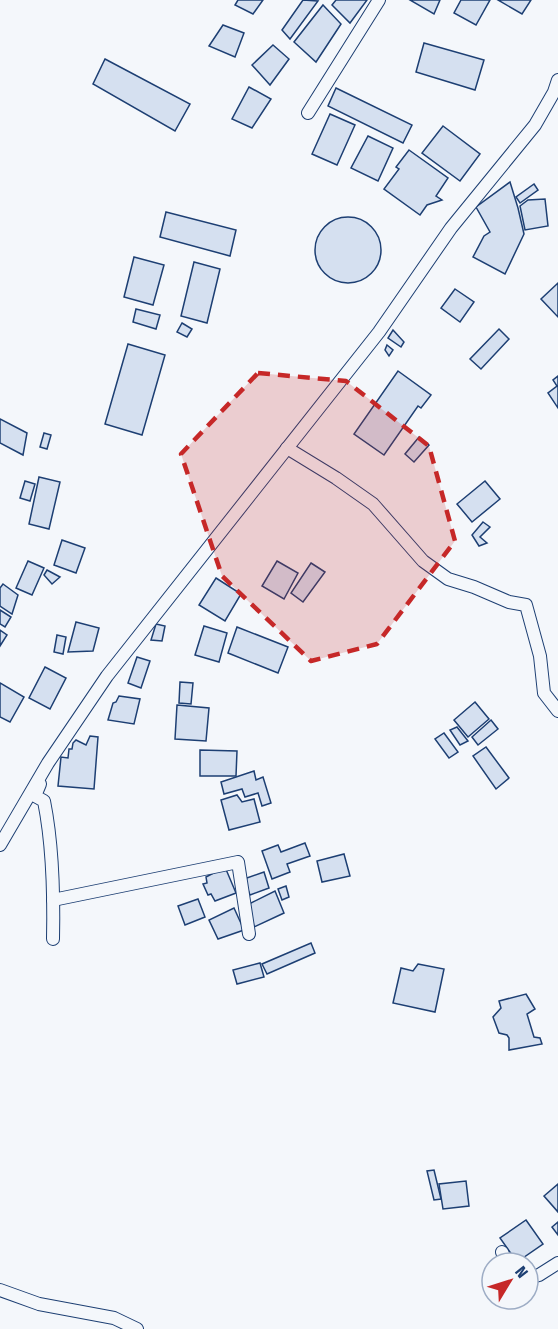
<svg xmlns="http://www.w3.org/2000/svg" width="558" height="1329" font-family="'Fira Sans Condensed',sans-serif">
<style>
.building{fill:#d5e0f0;stroke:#1d3f73;stroke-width:1.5}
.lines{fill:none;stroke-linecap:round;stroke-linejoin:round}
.street-casing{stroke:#1d3f73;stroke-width:14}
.street{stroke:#f4f7fb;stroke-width:12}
.marked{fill:#c62828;fill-opacity:0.2;stroke:#c62828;stroke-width:4.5;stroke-dasharray:12 8;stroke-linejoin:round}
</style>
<rect width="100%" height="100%" fill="#f4f7fb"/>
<g class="building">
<path d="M238 0H263L253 14 235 5Z"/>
<path d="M303 0 318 1 290 39 282 30Z"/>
<path d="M336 0H367L350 23 332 5Z"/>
<path d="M410 0H440L434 14Z"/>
<path d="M461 0H490L476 25 454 13Z"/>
<path d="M498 0H531L522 14Z"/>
<path d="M323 5 341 24 316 62 294 42Z"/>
<path d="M223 25 244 33 235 57 209 46Z"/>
<path d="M424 43 484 60 475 90 416 72Z"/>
<path d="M273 45 289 59 270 85 252 65Z"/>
<path d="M105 59 190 104 175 131 93 84Z"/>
<path d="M249 87 271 99 252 128 232 119Z"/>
<path d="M336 88 412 125 403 143 328 106Z"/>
<path d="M330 114 355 125 337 165 312 154Z"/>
<path d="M443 126 480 154 460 181 422 153Z"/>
<path d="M368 136 393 148 378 181 351 168Z"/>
<path d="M409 150 448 178 436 196 442 200 427 205 420 215 384 189 399 169 396 167Z"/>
<path d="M510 182 518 208 524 234 505 274 473 257 484 236 490 232 476 207Z"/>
<path d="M534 184 538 190 520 203 516 197Z"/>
<path d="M545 199 548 226 525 230 520 206 528 200Z"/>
<path d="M166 212 236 230 230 256 160 237Z"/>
<circle cx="348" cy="250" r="33"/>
<path d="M134 257 164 265 153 305 124 297Z"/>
<path d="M194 262 220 269 207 323 181 316Z"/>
<path d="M558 283V317L541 299Z"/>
<path d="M455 289 474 302 460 322 441 308Z"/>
<path d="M136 309 160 315 156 329 133 322Z"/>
<path d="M182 323 192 329 187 337 177 332Z"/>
<path d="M499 329 509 339 481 369 470 359Z"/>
<path d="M393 330 404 342 401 347 388 338Z"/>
<path d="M128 344 165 355 142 435 105 424Z"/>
<path d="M387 345 393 350 389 356 385 350Z"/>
<path d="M398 371 431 395 421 408 418 406 384 455 354 434Z"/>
<path d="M558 376V408L548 393 557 386 553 380Z"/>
<path d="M0 419 27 433 23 455 0 443Z"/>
<path d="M44 433 51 435 47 449 40 447Z"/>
<path d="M419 437 429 445 414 462 405 454Z"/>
<path d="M39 477 60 482 49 529 29 524Z"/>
<path d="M25 481 35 484 30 501 20 498Z"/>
<path d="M485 481 500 499 472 522 457 504Z"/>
<path d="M483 522 490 527 480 537 487 543 479 546 472 535Z"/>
<path d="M62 540 85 548 76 573 54 565Z"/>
<path d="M28 561 44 568 32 595 16 588Z"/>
<path d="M277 561 298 573 284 599 262 586Z"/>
<path d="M311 563 325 572 303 602 291 593Z"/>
<path d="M47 570 60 577 52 584 44 575Z"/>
<path d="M216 578 241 594 225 621 199 605Z"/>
<path d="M3 584 18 595 12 614 0 606V588Z"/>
<path d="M0 610 11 617 5 627 0 624Z"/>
<path d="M76 622 99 628 93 651 68 652Z"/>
<path d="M156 624 165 626 162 641 151 640Z"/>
<path d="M204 626 227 633 219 662 195 655Z"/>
<path d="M237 627 288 647 278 673 228 653Z"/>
<path d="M0 630 7 635 0 646Z"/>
<path d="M57 635 66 637 63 654 54 652Z"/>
<path d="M137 657 150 661 141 688 128 683Z"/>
<path d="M45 667 66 678 50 709 29 698Z"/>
<path d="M180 682 193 683 191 704 179 703Z"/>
<path d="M0 683 24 697 10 722 0 717Z"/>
<path d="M119 696 140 699 134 724 108 720 113 703 116 702Z"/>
<path d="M475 702 489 719 468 737 454 720Z"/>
<path d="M177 705 209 708 206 741 175 739Z"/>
<path d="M491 720 498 729 478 745 472 737Z"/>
<path d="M457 727 468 741 460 745 450 730Z"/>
<path d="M444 733 458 752 449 758 435 739Z"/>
<path d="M90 736 98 737 94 789 58 786 61 757 68 758 69 749H72L73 743 76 740 86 745Z"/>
<path d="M486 747 509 778 496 789 473 756Z"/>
<path d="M200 750 237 751 236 776H200Z"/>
<path d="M254 771 256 780 263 777 271 803 262 806 258 793 245 797 242 789 224 794 221 782Z"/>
<path d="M237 795 242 802 254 799 260 822 229 830 221 800Z"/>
<path d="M305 843 310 856 287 864 290 872 272 879 262 851 278 845 281 852Z"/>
<path d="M344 854 350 876 322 882 317 861Z"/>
<path d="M225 867 236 893 215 901 211 894 208 895 203 884 207 883 206 877Z"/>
<path d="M264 872 269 888 250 895 244 879Z"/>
<path d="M286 886 289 897 282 900 278 889Z"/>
<path d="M275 891 284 913 254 927 249 904Z"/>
<path d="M198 899 205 917 185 925 178 906Z"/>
<path d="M234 908 244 930 218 939 209 920Z"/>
<path d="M311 943 315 953 267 974 262 964Z"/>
<path d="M260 963 264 977 237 984 233 970Z"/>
<path d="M418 964 444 969 435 1012 393 1003 401 968 413 971Z"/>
<path d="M526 994 535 1009 527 1014 534 1037 540 1038 542 1044 509 1050V1038L507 1035 499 1033 493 1017 501 1008 499 1001Z"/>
<path d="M434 1170 441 1199 434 1200 427 1171Z"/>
<path d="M466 1181 469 1206 443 1209 439 1184Z"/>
<path d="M558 1184V1212L544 1196Z"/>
<path d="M526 1220 543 1244 517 1262 500 1238Z"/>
<path d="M558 1222V1235L552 1227Z"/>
</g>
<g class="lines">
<g class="street-casing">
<g id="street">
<path d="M308 113 379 0"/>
<path d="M287 448 336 478 373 504 423 561 448 579 474 587 509 602 526 605 540 656 544 693 558 711"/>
<path d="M40 784 35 796 44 801C53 846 54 893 53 939"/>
<path d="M0 845 48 763 107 676 379 332 451 228 535 125 554 92 558 80"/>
<path d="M53 900 238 862 249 934"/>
<path d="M502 1252 507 1263"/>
<path d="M528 1278 539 1275 558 1263"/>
<path d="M0 1290 39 1304 114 1318 137 1329"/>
</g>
</g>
<use href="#street" class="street"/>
</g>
<path class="marked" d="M258 373 346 381 429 446 455 541 377 644 311 661 222 576 181 454Z"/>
<g transform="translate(510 1281) rotate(52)"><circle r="28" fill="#f4f7fb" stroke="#9eadc5" stroke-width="1.5"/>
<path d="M0-4.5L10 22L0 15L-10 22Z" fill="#c62828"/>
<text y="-9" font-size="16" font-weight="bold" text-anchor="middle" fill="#1d3f73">N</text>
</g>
</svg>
